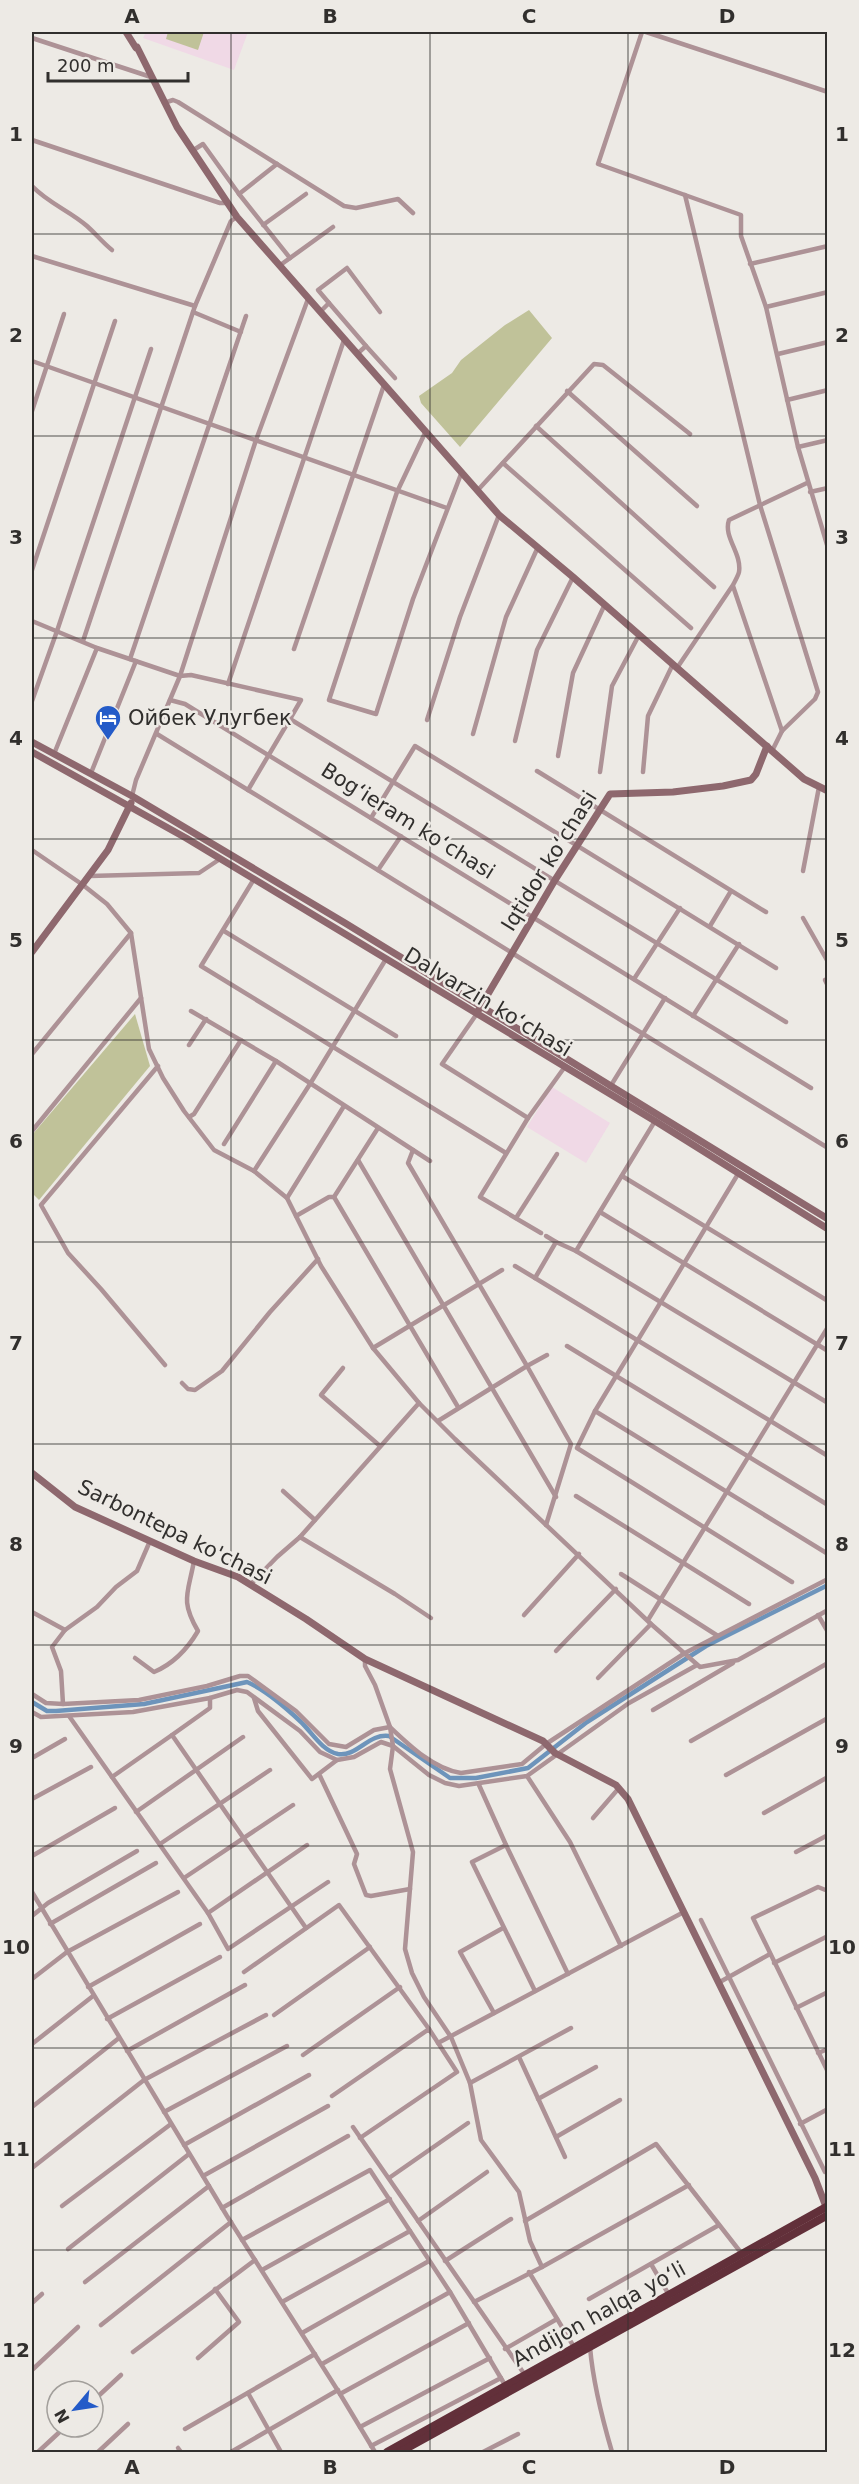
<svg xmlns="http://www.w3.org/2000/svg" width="859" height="2484" font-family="'DejaVu Sans',sans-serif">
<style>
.education{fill:#f0d9e6}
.green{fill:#c0c299}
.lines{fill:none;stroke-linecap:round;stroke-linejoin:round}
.canal{stroke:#6d94bb;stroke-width:4.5}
.street{stroke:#ad9296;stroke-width:4.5}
.secondary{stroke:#8e686e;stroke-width:7}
.highway{stroke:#62303a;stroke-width:8}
.grid{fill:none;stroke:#312f2d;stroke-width:1.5;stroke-opacity:0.55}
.labels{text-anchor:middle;stroke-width:5;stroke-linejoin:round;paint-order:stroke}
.poi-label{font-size:21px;fill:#312f2d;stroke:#edeae5;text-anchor:start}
.street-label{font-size:21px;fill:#312f2d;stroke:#edeae5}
.neatline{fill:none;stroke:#312f2d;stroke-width:2}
.grid-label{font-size:20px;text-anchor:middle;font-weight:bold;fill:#312f2d}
</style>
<rect width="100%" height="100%" fill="#edeae5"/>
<g class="education">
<path d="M146 32H248L234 70 143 38Z"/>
<path d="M552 1087 610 1123 586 1163 527 1127Z"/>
</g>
<g class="green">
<path d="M168 32H204L198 50 166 39Z"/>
<path d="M529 310 552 338 460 447 421 403 419 396 452 373 461 360 505 325Z"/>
<path d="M135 1014 150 1066 39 1200 32 1193V1135Z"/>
</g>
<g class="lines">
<path class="canal" d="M32 1702 47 1711H56L144 1704 247 1682C266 1690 285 1707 300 1721 311 1731 322 1751 338 1754 357 1757 369 1733 389 1736L450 1778H476L528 1768 587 1722 706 1646 828 1585"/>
<g class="street">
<path d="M642 32 598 164 741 215V236L766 307 798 447 828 548"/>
<path d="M646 32 828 92"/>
<path d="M32 38 151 77"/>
<path d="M164 103 173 100 178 102 344 206 356 208 398 199 413 213"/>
<path d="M32 140 220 203H227"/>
<path d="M192 151 203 144 239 194"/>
<path d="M277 164 239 194 290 258"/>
<path d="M32 186C48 203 70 211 87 226 96 234 102 242 112 250"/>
<path d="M685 195 760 505 818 692 815 699 782 731 772 751"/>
<path d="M263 225 306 194"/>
<path d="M32 256 195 306"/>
<path d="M750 264 828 246"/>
<path d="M279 266 333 227"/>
<path d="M329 303 366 346"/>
<path d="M766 307 828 292"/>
<path d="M193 312 241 332"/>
<path d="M320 312 329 303 318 290 347 268 380 312"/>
<path d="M357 354 366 346 395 378"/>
<path d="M778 354 828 342"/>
<path d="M32 361 447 508"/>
<path d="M567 391 697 506"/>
<path d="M787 400 828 390"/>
<path d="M32 411 64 314"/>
<path d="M536 426 714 587"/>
<path d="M425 433 397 492 329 700 376 714 413 599 461 474"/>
<path d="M798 447 828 440"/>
<path d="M503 463 691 628"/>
<path d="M477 491 594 364 603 365 690 434"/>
<path d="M810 492 828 488"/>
<path d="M32 570 115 321"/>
<path d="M733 586 782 731"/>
<path d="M32 621 97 648 180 676 191 675 301 700 290 719 786 1022"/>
<path d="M83 641 195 306 231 221 237 217"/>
<path d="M294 649 384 385"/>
<path d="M130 659 246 316"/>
<path d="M677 668 733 585C735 581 738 576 739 572 742 553 723 537 729 520L807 483"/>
<path d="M228 684 344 340"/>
<path d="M170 700 185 704 811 1088"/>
<path d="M32 701 57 631 151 349"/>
<path d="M290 719 248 790 828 1148"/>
<path d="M427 720 460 617 499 515"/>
<path d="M157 734 248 790"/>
<path d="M473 734 506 617 538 547"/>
<path d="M515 741 537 650 573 577"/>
<path d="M54 754 97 648"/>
<path d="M558 756 573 673 605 604"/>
<path d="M537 771 766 912"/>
<path d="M600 772 612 686 639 635"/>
<path d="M643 772 648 716 673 664"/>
<path d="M91 773 136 661"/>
<path d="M132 796 136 780 180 676 256 440 308 299"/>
<path d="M371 818 415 746 776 968"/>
<path d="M32 850 83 885 107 904 131 933 149 1049 163 1078 184 1111 214 1150 254 1171 287 1198 321 1266 373 1348 419 1403 455 1439 651 1624 700 1667 738 1660 828 1610"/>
<path d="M378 870 401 836"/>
<path d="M803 871 819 787"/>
<path d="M90 876 199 873 220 859"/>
<path d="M254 879 201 966 506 1153"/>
<path d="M803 918 828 962"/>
<path d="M710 926 731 891"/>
<path d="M224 931 396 1036"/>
<path d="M634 979 680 908"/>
<path d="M828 979 825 980 828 986"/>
<path d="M191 1011 276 1061 430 1161"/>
<path d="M476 1015 442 1064 528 1118"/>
<path d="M693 1016 739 944"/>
<path d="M189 1045 206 1019"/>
<path d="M32 1054 131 933"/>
<path d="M158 1066 41 1205 68 1253 101 1289 165 1365"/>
<path d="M610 1087 665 998"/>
<path d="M189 1117 194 1114 241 1040"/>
<path d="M32 1131 141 998"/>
<path d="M224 1144 276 1061"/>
<path d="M413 1150 408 1163 527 1366 547 1355"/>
<path d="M358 1160 556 1497"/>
<path d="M254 1171 310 1084 386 959"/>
<path d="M738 1174 595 1411 577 1448 792 1582"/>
<path d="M622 1176 828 1301"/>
<path d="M334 1197 458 1407"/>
<path d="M287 1198 344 1106"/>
<path d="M600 1212 828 1351"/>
<path d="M296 1216 329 1197H334L378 1128"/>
<path d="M516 1218 557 1154"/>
<path d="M541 1233 480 1197 528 1118 564 1068"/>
<path d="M546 1236 556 1242"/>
<path d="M576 1251 655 1121"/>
<path d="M515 1266 535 1278"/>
<path d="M567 1346 828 1505"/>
<path d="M373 1348 502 1270"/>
<path d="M343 1368 321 1395 380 1446"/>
<path d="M182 1383 188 1389 195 1390 222 1371 270 1312 318 1259"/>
<path d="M828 1403 576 1251 556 1242 535 1278 828 1456"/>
<path d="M595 1411 828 1554"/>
<path d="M438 1421 527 1366 571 1444 546 1525"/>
<path d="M283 1491 315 1520"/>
<path d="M576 1496 749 1604"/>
<path d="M300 1537 395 1594 431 1618"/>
<path d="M621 1574 718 1636"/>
<path d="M250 1585 277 1557 300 1537 419 1403"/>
<path d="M32 1612 65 1630"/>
<path d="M524 1615 579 1554"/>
<path d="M818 1615 828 1632"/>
<path d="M648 1620 828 1327"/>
<path d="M556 1651 616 1589"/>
<path d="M135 1658 154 1672C173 1664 188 1648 198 1631 180 1600 188 1594 194 1561"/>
<path d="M365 1659V1666L375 1685 390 1727 393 1746 390 1769 413 1852 405 1949 412 1973 424 1997 451 2037 470 2083 481 2140 519 2192 530 2241 542 2267 474 2302"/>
<path d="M598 1678 651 1624"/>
<path d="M32 1694 46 1703 63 1704 61 1671 52 1647 65 1630 97 1607 116 1587 137 1571 150 1541"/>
<path d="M210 1698 237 1690 247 1692 300 1731 320 1752 337 1760"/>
<path d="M254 1698 258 1711 312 1779 337 1760 354 1757 381 1742 393 1746 429 1775 445 1783 459 1786 527 1776 629 1703 697 1665"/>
<path d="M63 1704 139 1700 207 1686 240 1676H248L296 1711 329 1744 346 1747 374 1730 390 1727C410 1746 434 1769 461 1773L522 1764 546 1744 685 1653 828 1579"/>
<path d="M653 1710 733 1663"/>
<path d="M32 1712 41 1717 133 1712 210 1698V1708L172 1735"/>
<path d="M69 1716 208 1913 228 1949 328 1882"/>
<path d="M691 1741 828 1663"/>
<path d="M32 1758 65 1739"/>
<path d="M726 1775 828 1718"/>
<path d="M320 1776 357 1854 354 1864 366 1895 371 1896 410 1889"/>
<path d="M527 1776 570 1842 621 1946"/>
<path d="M112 1777 172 1735 306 1928"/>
<path d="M479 1785 506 1845"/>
<path d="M32 1799 91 1767"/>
<path d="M136 1812 243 1737"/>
<path d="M764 1813 828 1777"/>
<path d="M593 1818 619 1788"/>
<path d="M160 1844 270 1770"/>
<path d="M796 1852 828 1835"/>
<path d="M32 1856 115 1808"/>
<path d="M184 1878 293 1805"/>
<path d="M828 1891 818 1887 753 1918 828 2072"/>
<path d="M32 1892 227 2216 340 2394 375 2452"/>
<path d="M208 1913 307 1845"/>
<path d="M32 1916 48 1903 137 1851"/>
<path d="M701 1920 825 2172 828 2171"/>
<path d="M50 1924 156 1863"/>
<path d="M774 1963 828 1936"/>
<path d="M244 1972 339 1905 429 2029"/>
<path d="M32 1979 67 1952 178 1892"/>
<path d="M718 1983 770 1954"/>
<path d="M88 1987 200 1924"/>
<path d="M535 1991 472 1862 506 1845 568 1974"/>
<path d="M796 2008 828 1992"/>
<path d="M494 2013 460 1952 503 1928"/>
<path d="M274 2015 370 1947"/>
<path d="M107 2019 220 1957"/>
<path d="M438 2043 682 1913"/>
<path d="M32 2044 93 1996"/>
<path d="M127 2051 245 1985"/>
<path d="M818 2053 828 2049"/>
<path d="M303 2055 400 1987"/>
<path d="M519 2057 565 2157"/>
<path d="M470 2083 571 2028"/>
<path d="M332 2096 429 2029 457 2072 360 2138"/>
<path d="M538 2099 596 2067"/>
<path d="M32 2107 119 2038"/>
<path d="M164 2112 287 2046"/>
<path d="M800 2124 828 2109"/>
<path d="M353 2127 525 2375"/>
<path d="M556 2137 620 2100"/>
<path d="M184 2145 309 2075"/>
<path d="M32 2168 144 2080 266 2015"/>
<path d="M203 2176 328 2106"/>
<path d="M389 2178 468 2123"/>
<path d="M62 2206 171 2124"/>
<path d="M222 2208 348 2136"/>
<path d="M418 2221 487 2172"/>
<path d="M525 2221 656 2144 742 2254"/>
<path d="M242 2240 370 2170 450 2292"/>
<path d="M68 2249 189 2154"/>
<path d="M445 2261 511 2219"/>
<path d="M651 2264 669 2295"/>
<path d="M542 2267 689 2185"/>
<path d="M262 2270 390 2199"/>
<path d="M529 2272 574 2347"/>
<path d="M85 2282 209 2186"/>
<path d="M589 2299 719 2225"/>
<path d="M282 2302 410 2231"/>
<path d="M32 2303 42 2294"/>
<path d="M101 2325 231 2222"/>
<path d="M302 2333 429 2261"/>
<path d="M590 2347C593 2383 602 2418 612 2452"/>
<path d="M505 2349 557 2319"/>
<path d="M133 2352 255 2260"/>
<path d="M198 2358 239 2322 215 2289"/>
<path d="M322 2364 450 2292 505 2385"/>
<path d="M32 2370 78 2327"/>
<path d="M248 2393 281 2452"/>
<path d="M340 2394 469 2323"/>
<path d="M93 2401 121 2375"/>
<path d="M360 2427 490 2358"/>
<path d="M185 2429 315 2354"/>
<path d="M371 2446 501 2378"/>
<path d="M178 2448 181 2452"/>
<path d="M38 2452 65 2427"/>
<path d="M98 2452 128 2424"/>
<path d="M231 2452 338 2390"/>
<path d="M483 2452 518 2434"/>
</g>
<g class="secondary">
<path d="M126 32 136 48 137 47 177 127 237 217 499 515 573 577 804 779 828 791"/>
<path d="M32 742 132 796 345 923 828 1219"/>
<path d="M32 752 186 838 655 1121 828 1229"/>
<path d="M32 952 108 850 131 803"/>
<path d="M478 1011 555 880 610 794 673 792 723 786 751 780 756 774 767 746"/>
<path d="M32 1473 75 1507 194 1561 238 1577 306 1619 365 1659 543 1741 555 1753 616 1785 628 1799 815 2178 828 2212"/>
</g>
<g class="highway">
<path d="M387 2452 828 2206"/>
<path d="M400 2452 828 2215"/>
</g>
</g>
<path class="grid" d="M231 32V2452M430 32V2452M628 32V2452M32 234H828M32 436H828M32 638H828M32 839H828M32 1040H828M32 1242H828M32 1444H828M32 1645H828M32 1846H828M32 2048H828M32 2250H828"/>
<defs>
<g id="hotel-pin" transform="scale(1.35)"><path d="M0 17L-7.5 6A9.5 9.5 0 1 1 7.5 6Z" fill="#245bc8" stroke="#edeae5"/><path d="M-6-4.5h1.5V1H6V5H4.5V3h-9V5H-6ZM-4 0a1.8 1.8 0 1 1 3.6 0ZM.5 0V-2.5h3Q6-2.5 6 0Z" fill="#fff"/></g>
</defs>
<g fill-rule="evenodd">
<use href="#hotel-pin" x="108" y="718"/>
</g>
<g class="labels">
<g class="poi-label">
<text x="128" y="725">Ойбек Улугбек</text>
</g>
<g class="street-label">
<text transform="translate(408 821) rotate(32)" y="7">Bogʻieram koʻchasi</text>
<text transform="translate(549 861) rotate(-58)" y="7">Iqtidor koʻchasi</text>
<text transform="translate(488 1002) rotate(31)" y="7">Dalvarzin koʻchasi</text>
<text transform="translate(175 1532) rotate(26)" y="7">Sarbontepa ko'chasi</text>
<text transform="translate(599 2314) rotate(-29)" y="7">Andijon halqa yo‘li</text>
</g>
</g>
<rect width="859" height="2484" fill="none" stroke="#edeae5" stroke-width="66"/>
<g transform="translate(75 2409) rotate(241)"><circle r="28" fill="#edeae5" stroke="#a29f9b" stroke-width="1.5"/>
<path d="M0-4.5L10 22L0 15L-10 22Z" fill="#245bc8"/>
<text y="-9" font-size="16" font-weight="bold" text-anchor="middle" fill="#312f2d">N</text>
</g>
<path d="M48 72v9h140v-9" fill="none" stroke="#312f2d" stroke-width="3"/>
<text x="57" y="72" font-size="18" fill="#312f2d" stroke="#edeae5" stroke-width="4.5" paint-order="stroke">200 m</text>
<rect x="33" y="33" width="793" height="2418" class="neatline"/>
<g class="grid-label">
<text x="132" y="23">A</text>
<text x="330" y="23">B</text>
<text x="529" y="23">C</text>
<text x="727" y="23">D</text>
<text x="16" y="141">1</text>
<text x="842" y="141">1</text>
<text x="16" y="342">2</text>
<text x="842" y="342">2</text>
<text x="16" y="544">3</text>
<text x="842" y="544">3</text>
<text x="16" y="745">4</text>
<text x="842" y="745">4</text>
<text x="16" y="947">5</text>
<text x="842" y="947">5</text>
<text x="16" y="1148">6</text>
<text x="842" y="1148">6</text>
<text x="16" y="1350">7</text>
<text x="842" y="1350">7</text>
<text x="16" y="1551">8</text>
<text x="842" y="1551">8</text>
<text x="16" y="1753">9</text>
<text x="842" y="1753">9</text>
<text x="16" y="1954">10</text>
<text x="842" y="1954">10</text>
<text x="16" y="2156">11</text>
<text x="842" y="2156">11</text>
<text x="16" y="2357">12</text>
<text x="842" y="2357">12</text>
<text x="132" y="2474">A</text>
<text x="330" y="2474">B</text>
<text x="529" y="2474">C</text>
<text x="727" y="2474">D</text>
</g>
</svg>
